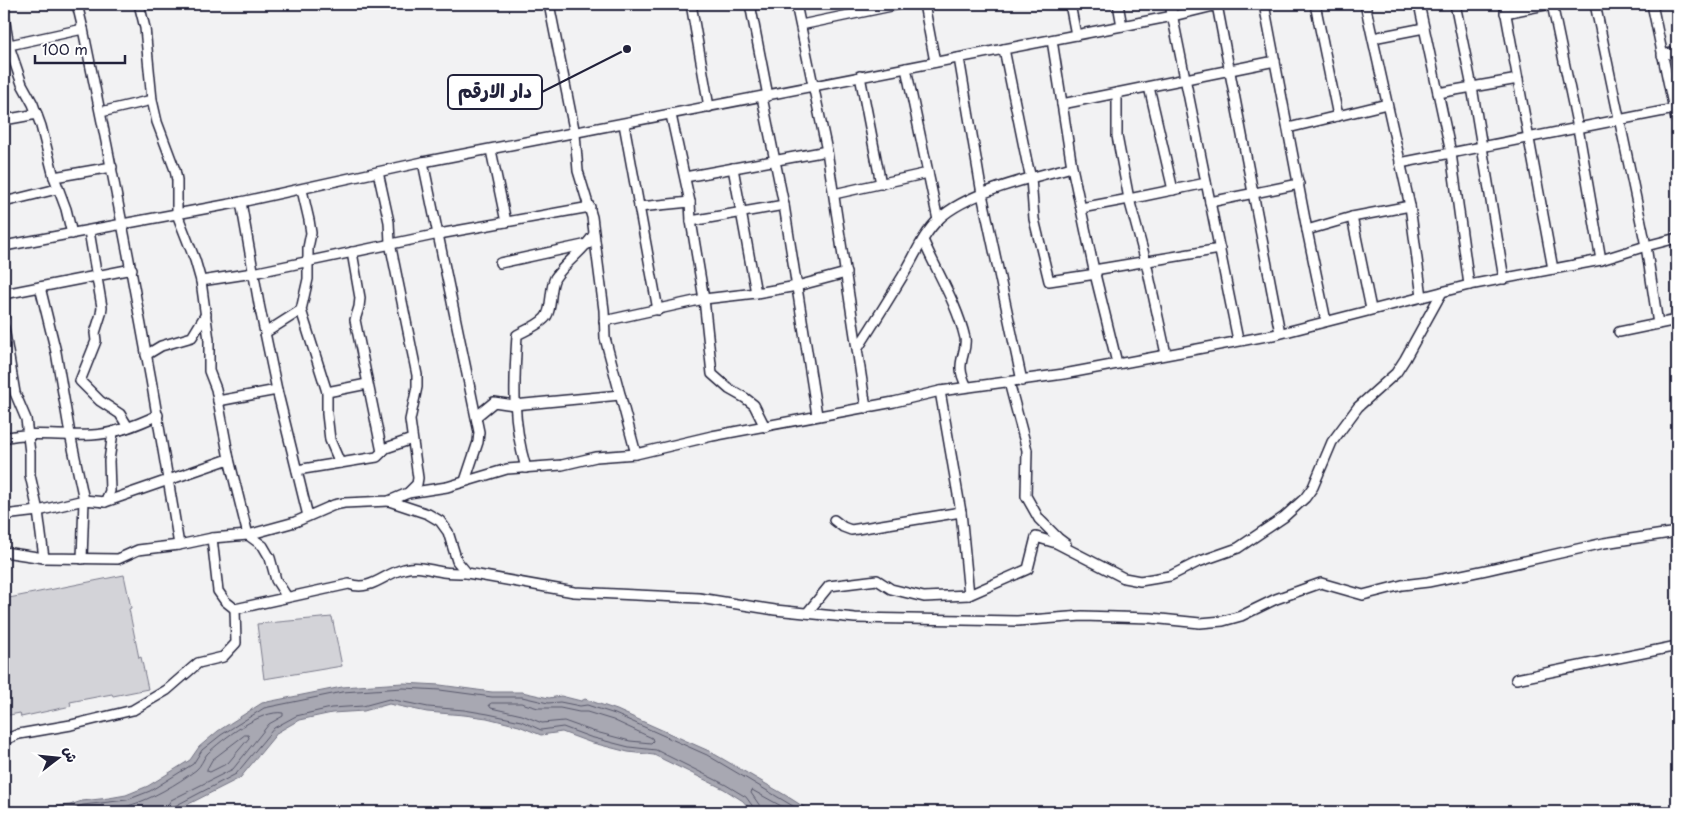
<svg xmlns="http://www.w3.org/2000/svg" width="1681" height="816" font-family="'Playpen Sans','Playpen Sans Arabic',sans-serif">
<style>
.green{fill:#d3d3d8;stroke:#7a7a8a}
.water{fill:#a8a8b2;stroke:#727282}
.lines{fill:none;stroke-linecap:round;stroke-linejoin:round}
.shore{stroke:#58586b;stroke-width:1}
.minor-casing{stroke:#22223b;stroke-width:12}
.minor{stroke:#fff;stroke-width:9}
.leader{fill:none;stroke:#22223b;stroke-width:2}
.callout-dot{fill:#22223b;stroke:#fff;stroke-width:2}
.callout{fill:#fff;stroke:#22223b;stroke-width:2}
.callout-label{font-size:19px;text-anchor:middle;font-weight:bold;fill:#22223b}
</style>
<rect width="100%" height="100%" fill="#f2f2f3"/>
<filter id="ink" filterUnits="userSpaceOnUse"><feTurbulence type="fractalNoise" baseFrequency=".02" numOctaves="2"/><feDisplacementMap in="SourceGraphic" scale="10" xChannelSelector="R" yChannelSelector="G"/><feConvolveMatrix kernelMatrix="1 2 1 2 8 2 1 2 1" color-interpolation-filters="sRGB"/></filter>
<g filter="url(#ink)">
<g class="green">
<path d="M124 575 131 608 129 609 139 658 141 657 148 689 113 696 112 694 70 702 71 706 21 717 20 713 4 716V599Z"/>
<path d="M332 617 342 666 264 679 257 624Z"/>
</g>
<path class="water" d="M403 683 440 685 492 692H522L549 698 561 696 581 701 585 699 617 710 709 751 785 795 812 812H752L743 801 724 789 654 755 628 752 589 742 562 732 541 735 519 726 487 718 464 715 427 712 389 704 364 711 332 713 299 720 278 732 240 778 173 812H4L70 805 82 801 109 798 126 795 148 786 190 760 199 747 218 731 262 703 342 687Z"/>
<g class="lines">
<g class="shore">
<path d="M492 703H521L538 708H560L579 712H587L613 720 652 738 653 741 651 743 630 741 592 731 564 721 542 723 522 715 491 708 489 705Z"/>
<path d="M245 735H248L249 738 228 763 210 772 207 771V769L212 760Z"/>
<path d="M43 812 71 810 83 805 127 800 150 791 193 764 202 750 221 735 264 708 342 692 403 688 440 690 492 697H522L548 703 560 702 580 706 587 705 615 714 707 755 803 812"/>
<path d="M83 812C98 809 113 810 128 806 152 799 177 784 196 770 201 766 203 759 207 754 222 739 262 709 283 713V716L269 724 233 769 171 800 167 806 166 812"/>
<path d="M172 812 175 806 236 774 274 728 296 716 331 708 363 706 389 699 428 707 464 710 488 714 521 721 541 730 563 727 590 737 629 747 656 750 726 785 746 797 754 808 755 812"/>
<path d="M761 812 760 806 751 793 752 790 792 812"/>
</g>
<g class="minor-casing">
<g id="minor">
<path d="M77 4 83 29C119 200 151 372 179 545"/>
<path d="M139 4 145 28 152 100 157 122 175 170 177 180V214L195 260 201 281 209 340V371L216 389 229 459 248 535 263 546 270 558 276 580 287 597"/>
<path d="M549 4 575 134 578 171 592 217 604 310 605 338 636 454"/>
<path d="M691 4 709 107"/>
<path d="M750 4 768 96"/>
<path d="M796 4 827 151 866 408"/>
<path d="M924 4 935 62"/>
<path d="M1070 4 1076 35"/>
<path d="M1118 4 1122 26"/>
<path d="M1170 4 1238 340"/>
<path d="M1264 4 1307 230 1326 321"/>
<path d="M1315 4 1338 116"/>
<path d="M1365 4 1410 206 1422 297"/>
<path d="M1419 4 1451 153 1469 285"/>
<path d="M1455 4 1472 87 1504 279"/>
<path d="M1504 4 1553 269"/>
<path d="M1552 4 1578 128 1601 260"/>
<path d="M1595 4 1646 246 1658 324"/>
<path d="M1652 4 1677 124"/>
<path d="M1217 5 1280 333"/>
<path d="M1505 13 1550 4"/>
<path d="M4 17 9 46 22 84 33 104 41 126 54 177 66 209 72 234"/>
<path d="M801 25 901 4"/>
<path d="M1373 38 1424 28"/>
<path d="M1052 40 1072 167 1094 270 1117 363"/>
<path d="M5 46 83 29"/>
<path d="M1004 49 1027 162 1031 178 1034 219 1049 281 1096 274"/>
<path d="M1662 55 1677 52"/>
<path d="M959 58 982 194 1022 381"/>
<path d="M906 68 938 220"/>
<path d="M860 76 881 184"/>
<path d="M1149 87 1173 190"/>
<path d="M1117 93V136L1129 199 1146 262 1166 354"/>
<path d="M1438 93 1518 79"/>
<path d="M762 97 784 205 817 415"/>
<path d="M1062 104 1275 61"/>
<path d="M101 112 152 100"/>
<path d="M671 115 690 202 691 221 704 299 712 374 729 389 745 398 754 405 765 427"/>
<path d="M4 120 37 114"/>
<path d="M624 124 658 310"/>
<path d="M1288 128 1387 104"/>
<path d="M491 150 506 222"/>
<path d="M423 162 479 432 478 442 465 481"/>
<path d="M1400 163 1674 109"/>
<path d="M733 168 756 293"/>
<path d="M378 172 389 222 390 243 417 375V387L410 420 418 478 417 484 408 493"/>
<path d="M54 177 112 167"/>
<path d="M685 177 827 151"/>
<path d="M302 190 309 220 311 233 308 248V279L301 310 327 392V414L330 440 340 463"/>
<path d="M834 194 928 173"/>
<path d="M4 202 57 189"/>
<path d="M241 202 259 304 277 390 308 516"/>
<path d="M1210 202 1299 184"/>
<path d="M639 207 690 202"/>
<path d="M1081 208 1129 199 1206 183"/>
<path d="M1352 217 1371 309"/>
<path d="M691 221 784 205"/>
<path d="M1307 230 1352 217 1410 206"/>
<path d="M89 231 102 307 101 314 95 333 96 341 80 381 100 401 120 414 128 427 113 432 109 461 110 491 105 502"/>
<path d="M923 240C937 272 957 304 965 338 967 349 960 358 961 369 961 375 964 381 967 387"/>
<path d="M4 246 241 202 423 162 1076 35 1173 16 1222 4"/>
<path d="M352 252 360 298 359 307 355 320 382 452"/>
<path d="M500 263 588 244"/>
<path d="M1094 270 1220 249"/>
<path d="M201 281 253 273 439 234 590 207"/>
<path d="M40 287 56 352 70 434 84 500 82 559"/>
<path d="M4 294 132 269"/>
<path d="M4 296V316"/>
<path d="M604 321 704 299 756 293 797 286 846 273"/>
<path d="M4 328 15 393 26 419 30 453V475L38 511 44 558"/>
<path d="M1619 332 1677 320"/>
<path d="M265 333 301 310"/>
<path d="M858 348C874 323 889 299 904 274 915 256 923 234 939 219 967 192 1034 177 1072 167"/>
<path d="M146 355 161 346 192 337 206 314"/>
<path d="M1009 382 1027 450 1026 496 1039 519 1058 538 1066 544"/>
<path d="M940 391 961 512 969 595"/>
<path d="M327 392 367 384"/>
<path d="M218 401 277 390"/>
<path d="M477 416 494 402 514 405 620 395"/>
<path d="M4 438C33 431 62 437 92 435 115 434 137 425 158 415"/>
<path d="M526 468C512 421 514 383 517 335 526 330 537 326 544 319 553 312 549 289 555 278 566 261 584 251 594 234"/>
<path d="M297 470 377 457 386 448 412 439"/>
<path d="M389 501 428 514 440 521 448 532 457 561 467 573 574 592 699 598 775 610 855 618 1017 621 1082 616 1151 618 1200 623 1223 621 1241 616 1276 599 1321 583 1363 595 1402 585 1428 582 1486 570 1604 543 1677 532"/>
<path d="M4 515 38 511 84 500 105 502 229 459"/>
<path d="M834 520 843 527 851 530 961 512"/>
<path d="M212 538 218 591 225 601 235 609 349 584C371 592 385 573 404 569 418 565 429 570 443 572 451 573 459 573 467 573"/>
<path d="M4 552 44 558 118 559 138 550 179 545 212 538 248 535 295 522 334 505 344 503 389 501 408 493 447 487 507 469 562 465 596 457 636 454 712 436 894 402 940 391 1064 374 1278 334 1469 285 1601 260 1646 246 1677 238"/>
<path d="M807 613 829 586 877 580 891 589 924 597 969 595 1028 569 1036 537 1056 543 1124 578 1140 581 1170 576 1198 562 1238 548 1284 517 1305 498 1313 487 1332 442 1358 407 1396 373 1405 359 1442 292"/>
<path d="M1516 679 1677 646"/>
<path d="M4 740 19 734 71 725 133 710 167 690 198 663 223 657 236 643 235 609"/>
<path d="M590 810 591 812"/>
</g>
</g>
<use href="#minor" class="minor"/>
</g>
</g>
<path class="leader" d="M627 49L542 92"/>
<circle class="callout-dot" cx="627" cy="49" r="5"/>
<rect class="callout" x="448" y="75" width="94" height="34" rx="5"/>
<g class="callout-label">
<text x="495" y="98">دار الارقم</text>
</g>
<rect width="1681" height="816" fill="none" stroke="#fff" stroke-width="20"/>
<rect x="10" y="10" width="1661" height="796" fill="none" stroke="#22223b" stroke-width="2" filter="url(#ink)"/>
<g transform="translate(58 758) rotate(74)" stroke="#ffffff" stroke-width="4" paint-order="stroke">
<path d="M0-4L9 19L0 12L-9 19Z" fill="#22223b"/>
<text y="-8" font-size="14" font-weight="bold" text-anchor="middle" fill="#22223b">ش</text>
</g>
<path d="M35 55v8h90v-8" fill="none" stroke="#22223b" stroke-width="2.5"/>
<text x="42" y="55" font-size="15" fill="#22223b" stroke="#ffffff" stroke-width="4" paint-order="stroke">100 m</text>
</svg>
